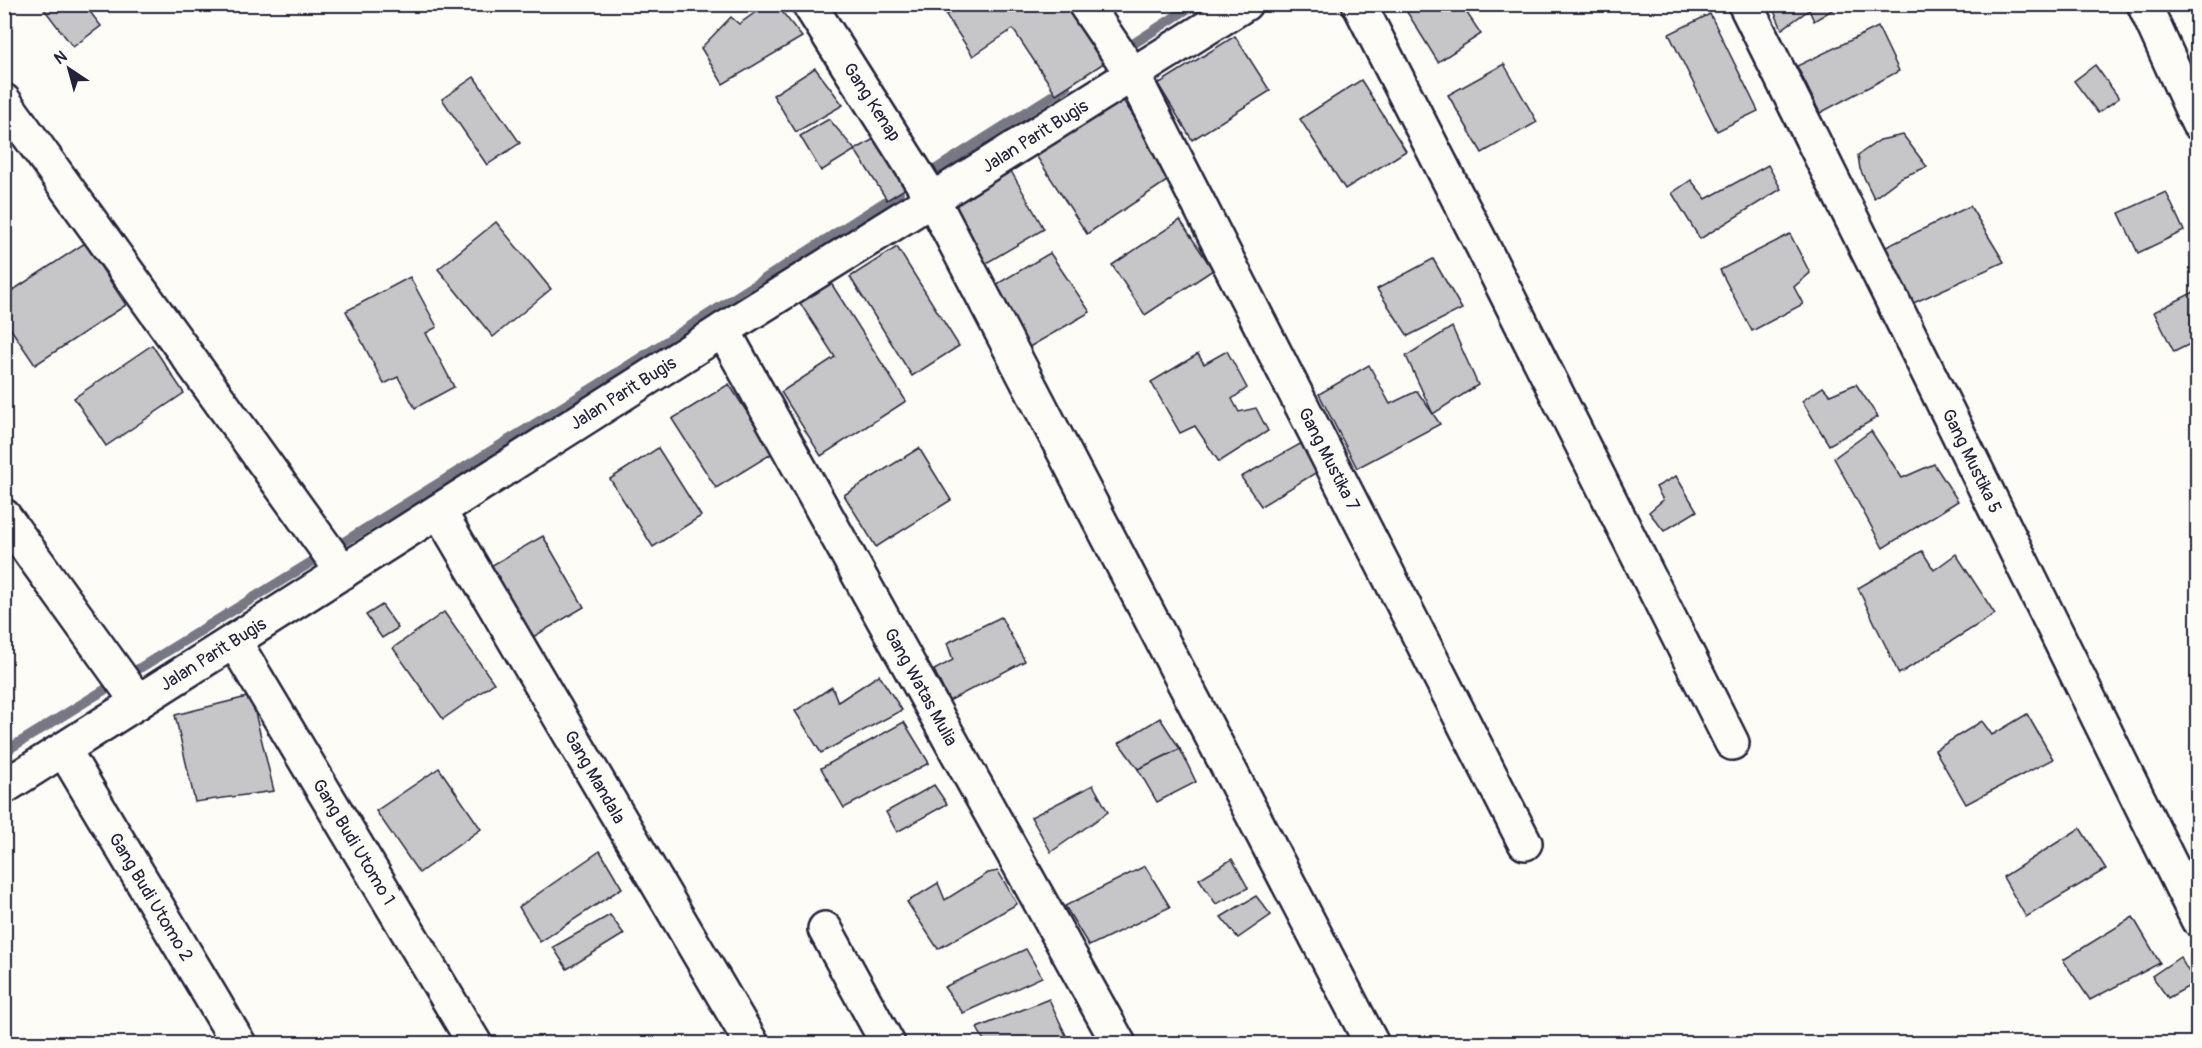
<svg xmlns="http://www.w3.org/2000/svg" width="2202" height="1048" font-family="Pangolin,sans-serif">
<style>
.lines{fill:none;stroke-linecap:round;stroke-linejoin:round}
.stream{stroke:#787885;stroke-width:10}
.building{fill:#c6c6c8;stroke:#22223b;stroke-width:1.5}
.minor-casing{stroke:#22223b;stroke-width:38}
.minor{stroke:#fdfcf7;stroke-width:33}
.labels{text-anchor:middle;stroke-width:6;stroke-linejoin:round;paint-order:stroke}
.street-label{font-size:18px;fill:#22223b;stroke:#fdfcf7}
</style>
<rect width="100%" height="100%" fill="#fdfcf7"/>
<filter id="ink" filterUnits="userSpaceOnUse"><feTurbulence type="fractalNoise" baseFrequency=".0167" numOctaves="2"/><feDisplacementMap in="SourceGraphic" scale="12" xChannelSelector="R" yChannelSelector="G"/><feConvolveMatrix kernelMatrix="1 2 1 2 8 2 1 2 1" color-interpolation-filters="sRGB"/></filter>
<g filter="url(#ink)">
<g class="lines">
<g class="stream">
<path d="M1122 51 1195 4"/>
<path d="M922 178 1066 87"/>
<path d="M4 752 601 383 899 193"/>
</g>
</g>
<g class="building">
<path d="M51 4H84L101 26 73 47 44 9Z"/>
<path d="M767 4H776L802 37 723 84 701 48 731 17 739 24Z"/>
<path d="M962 4H1070L1107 61 1056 94 1013 29 973 56 946 15Z"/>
<path d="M1402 4H1461L1481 34 1438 62Z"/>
<path d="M1771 4H1842L1814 21 1809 10 1782 29Z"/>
<path d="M1710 14 1758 111 1717 131 1669 34Z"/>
<path d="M1878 27 1899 71 1820 113 1797 66Z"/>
<path d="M1235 36 1270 91 1192 140 1158 84Z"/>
<path d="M1504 64 1537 122 1482 153 1448 95Z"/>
<path d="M2095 65 2119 98 2098 113 2074 81Z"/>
<path d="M815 68 843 105 796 132 773 95Z"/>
<path d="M474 77 520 143 487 165 442 99Z"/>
<path d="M1361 80 1406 151 1345 189 1300 119Z"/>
<path d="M1121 97 1173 177 1087 234 1035 154Z"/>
<path d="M829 119 855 150 821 171 800 136Z"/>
<path d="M1903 135 1927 167 1902 177 1874 198 1860 169 1858 155 1880 140Z"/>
<path d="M877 137 908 187 887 200 855 150Z"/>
<path d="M1768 165 1781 189 1700 239 1672 193 1691 180 1706 199Z"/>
<path d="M1011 171 1044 229 983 265 949 208Z"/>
<path d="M2166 192 2184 231 2138 253 2119 213Z"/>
<path d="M1970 206 2004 262 1909 305 1882 249Z"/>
<path d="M1180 220 1213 270 1145 315 1112 265Z"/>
<path d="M496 222 551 289 493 337 438 269Z"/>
<path d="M1790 234 1810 273 1794 287 1803 304 1752 331 1720 270Z"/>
<path d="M85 243 126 305 35 365 4 319V296Z"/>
<path d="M897 247 959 346 912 376 850 277Z"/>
<path d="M1050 253 1090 312 1026 349 992 287Z"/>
<path d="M1433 259 1462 309 1408 336 1377 289Z"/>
<path d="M410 277 437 327 426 333 454 387 415 408 398 377 384 384 346 311Z"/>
<path d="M829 280 906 401 821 456 781 392 835 357 798 300Z"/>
<path d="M2198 290V340L2174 352 2154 312Z"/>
<path d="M1452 327 1478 385 1433 414 1406 356Z"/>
<path d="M152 345 184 393 106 446 74 398Z"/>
<path d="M1227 351 1247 388 1232 399 1239 412 1256 408 1268 431 1219 462 1195 426 1180 433 1151 382 1198 354 1204 364Z"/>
<path d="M1369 365 1390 404 1417 391 1440 424 1357 468 1319 394Z"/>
<path d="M729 384 773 453 716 488 672 419Z"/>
<path d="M1856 384 1878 417 1829 445 1802 401 1823 387 1830 395Z"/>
<path d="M1871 431 1902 478 1934 464 1958 501 1883 548 1834 458Z"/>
<path d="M1302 443 1317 472 1261 506 1241 477Z"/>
<path d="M658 448 701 516 653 547 610 479Z"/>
<path d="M919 448 951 500 876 547 844 495Z"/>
<path d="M1676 476 1697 511 1664 531 1649 512 1663 500 1656 487Z"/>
<path d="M543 536 584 607 528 640 487 568Z"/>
<path d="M1922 551 1934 570 1956 554 1995 614 1899 674 1858 588Z"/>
<path d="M382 605 398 628 382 638 366 615Z"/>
<path d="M444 612 494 683 443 719 393 648Z"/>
<path d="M1001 617 1025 661 949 701 934 670 953 660 947 643Z"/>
<path d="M879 675 902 710 821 753 795 711 832 687 838 702Z"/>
<path d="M251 696 274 791 195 802 175 715Z"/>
<path d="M2027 714 2053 759 1966 804 1935 750 1982 721 1992 735Z"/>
<path d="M1160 718 1180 749 1138 769 1119 743Z"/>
<path d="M904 722 929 763 844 808 821 768Z"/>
<path d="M1180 749 1196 782 1157 802 1138 769Z"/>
<path d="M439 768 481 829 419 873 376 811Z"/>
<path d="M934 785 947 804 897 832 886 812Z"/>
<path d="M1093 785 1108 812 1051 852 1031 817Z"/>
<path d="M2080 828 2106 869 2026 917 2003 877Z"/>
<path d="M600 851 622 888 540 942 519 907Z"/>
<path d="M1232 859 1248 888 1216 904 1199 879Z"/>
<path d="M1145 866 1170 907 1089 946 1065 906Z"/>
<path d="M998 871 1017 904 938 949 907 902 938 883 945 900 988 873Z"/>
<path d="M1256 896 1271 915 1238 938 1221 917Z"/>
<path d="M610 915 624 934 567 969 553 947Z"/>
<path d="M2133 917 2160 963 2090 1000 2063 960Z"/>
<path d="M1026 949 1042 977 963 1013 944 987Z"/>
<path d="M2180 957 2195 983 2168 998 2152 976Z"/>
<path d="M1049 999 1070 1044H986L977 1028Z"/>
</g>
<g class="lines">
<g class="minor-casing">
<g id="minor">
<path d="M809 4 933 200 1372 1044"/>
<path d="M1085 4 1133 75 1525 843"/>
<path d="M1359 4 1481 243 1732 743"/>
<path d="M1745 4 1926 368 2198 920"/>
<path d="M2144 4 2198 123"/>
<path d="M4 101 343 572"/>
<path d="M723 330 1119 1044"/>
<path d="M439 511 752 1044"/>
<path d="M4 516 138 702"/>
<path d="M234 641 475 1044"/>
<path d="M64 750 239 1044"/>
<path d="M4 787 723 330 1245 4"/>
<path d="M825 929 888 1044"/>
</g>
</g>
<use href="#minor" class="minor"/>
</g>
</g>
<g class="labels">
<g class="street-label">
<text transform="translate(872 102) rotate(57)" y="6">Gang Kenap</text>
<text transform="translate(1035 136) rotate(-32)" y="6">Jalan Parit Bugis</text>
<text transform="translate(623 393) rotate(-32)" y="6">Jalan Parit Bugis</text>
<text transform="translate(1329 459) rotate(63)" y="6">Gang Mustika 7</text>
<text transform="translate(1972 461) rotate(64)" y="6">Gang Mustika 5</text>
<text transform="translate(213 654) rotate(-32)" y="6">Jalan Parit Bugis</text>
<text transform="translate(921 687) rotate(61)" y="6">Gang Watas Mulia</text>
<text transform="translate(595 777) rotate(60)" y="6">Gang Mandala</text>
<text transform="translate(354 842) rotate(59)" y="6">Gang Budi Utomo 1</text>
<text transform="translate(151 897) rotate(59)" y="6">Gang Budi Utomo 2</text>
</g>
</g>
<rect width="2202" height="1048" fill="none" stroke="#fdfcf7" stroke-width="24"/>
<rect x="12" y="12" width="2178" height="1024" fill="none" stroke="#22223b" stroke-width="2" filter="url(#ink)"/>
<g transform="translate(69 69) rotate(324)" stroke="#fdfcf7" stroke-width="4.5" paint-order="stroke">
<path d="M0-4.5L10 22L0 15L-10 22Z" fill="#22223b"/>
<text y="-9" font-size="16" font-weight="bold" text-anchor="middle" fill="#22223b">N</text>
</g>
</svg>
